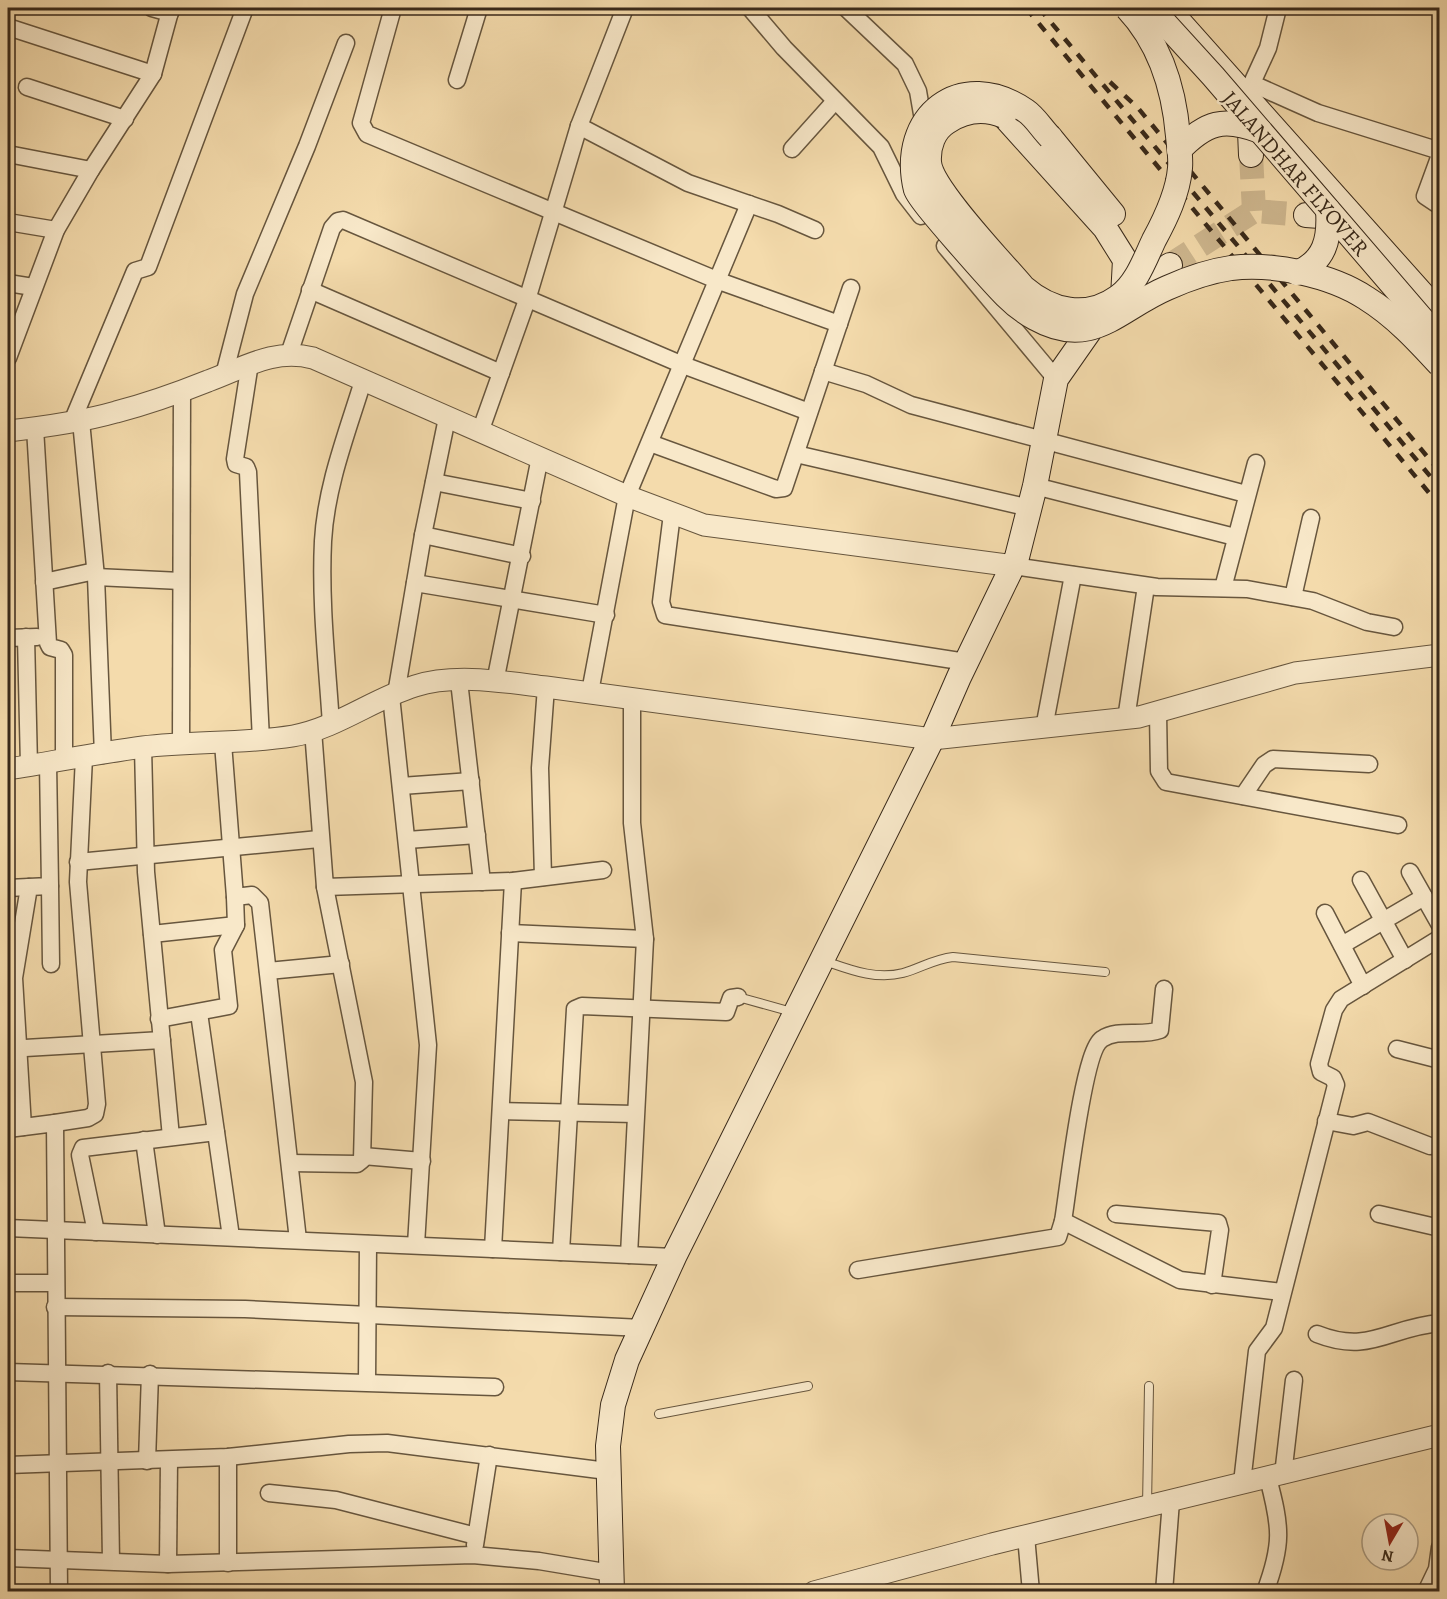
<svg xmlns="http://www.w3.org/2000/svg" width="1447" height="1599" font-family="Alegreya,serif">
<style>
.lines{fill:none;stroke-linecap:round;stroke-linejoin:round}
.secondary-tunnel{stroke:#ceb78f;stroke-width:24;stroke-dasharray:24 12;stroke-linecap:butt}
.service-casing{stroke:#67563e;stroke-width:10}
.minor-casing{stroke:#67563e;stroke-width:19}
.tertiary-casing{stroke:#67563e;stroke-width:23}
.secondary-casing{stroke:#38291a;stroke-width:26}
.service{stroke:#f8e8c9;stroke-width:8}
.minor{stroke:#f8e8c9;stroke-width:16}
.tertiary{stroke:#f8e8c9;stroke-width:21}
.secondary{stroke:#f8e8c9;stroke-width:24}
.rail{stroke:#38291a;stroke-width:4.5;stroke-dasharray:10 10;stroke-linecap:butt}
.secondary-bridge-casing{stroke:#38291a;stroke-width:26;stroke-linecap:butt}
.secondary-bridge{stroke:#f8e8c9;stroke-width:24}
.labels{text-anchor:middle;stroke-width:5;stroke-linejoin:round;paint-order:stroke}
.street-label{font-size:22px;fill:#38291a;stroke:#f8e8c9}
</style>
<rect width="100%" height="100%" fill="#f4dbac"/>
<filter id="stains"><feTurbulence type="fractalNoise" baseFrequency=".00333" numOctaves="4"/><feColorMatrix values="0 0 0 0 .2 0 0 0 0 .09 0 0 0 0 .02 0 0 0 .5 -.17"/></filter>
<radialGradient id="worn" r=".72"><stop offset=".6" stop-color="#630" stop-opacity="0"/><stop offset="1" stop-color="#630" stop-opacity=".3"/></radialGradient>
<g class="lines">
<g class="secondary-tunnel">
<path d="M1251 155 1254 211"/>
<path d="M1170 265 1254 211 1306 215"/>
</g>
<g class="service-casing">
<g id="service">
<path d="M825 961C851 970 876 980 903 973 921 968 934 959 953 957L1105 972"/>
<path d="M738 997 792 1012"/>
<path d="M659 1414 808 1386"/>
<path d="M1147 1507 1149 1386"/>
</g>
</g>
<g class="minor-casing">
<g id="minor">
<path d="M152 8 170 13"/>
<path d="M393 8 361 123 367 134 719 281 839 324"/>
<path d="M750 8 784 48 881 147 904 194 921 216"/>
<path d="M846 8 905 64 918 91 923 120"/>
<path d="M8 27 153 74"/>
<path d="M457 80 479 8"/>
<path d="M1253 84 1318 113 1440 151"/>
<path d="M27 87 125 119"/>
<path d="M1247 94 1268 48 1278 8"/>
<path d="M579 126 688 183 778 214 815 230"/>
<path d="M792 149 835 101"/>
<path d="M8 154 91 170"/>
<path d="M1440 155 1425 196 1440 206"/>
<path d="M8 222 56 230"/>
<path d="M945 246 1056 379"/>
<path d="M8 283 33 287"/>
<path d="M310 290 501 373"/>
<path d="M289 354 332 228 338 221 343 220 683 365 809 412"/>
<path d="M8 358 56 230 91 170 153 74 171 8"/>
<path d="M250 363 235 459 236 464 246 467 248 472 261 740"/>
<path d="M823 371 866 384 911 405 1246 494"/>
<path d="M224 375 245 294 307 146 346 43"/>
<path d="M81 421 96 577 103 755"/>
<path d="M72 422 135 271 148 267 245 8"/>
<path d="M35 428 48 643 50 647 61 650 64 655V761"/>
<path d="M480 432 527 300 579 126 625 8"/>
<path d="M650 443 776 489 784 488 851 288"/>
<path d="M796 454 1030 508"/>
<path d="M434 482 532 501"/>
<path d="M1035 486 1235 537"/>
<path d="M672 514 661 602 665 615 966 662"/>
<path d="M423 535 522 556"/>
<path d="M1014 566 1157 587 1247 589 1313 601 1367 622 1394 627"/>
<path d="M96 577 181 581"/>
<path d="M44 582 95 571"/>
<path d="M415 583 606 615"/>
<path d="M1223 588 1256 463"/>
<path d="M1293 597 1311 518"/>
<path d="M26 637 29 766"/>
<path d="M8 638 37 637"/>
<path d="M459 681 482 882"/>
<path d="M495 682 540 457"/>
<path d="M590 692 627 496 749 204"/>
<path d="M396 694 423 535 447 418"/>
<path d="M391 696 428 1045 416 1245"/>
<path d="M1158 713 1159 771 1166 782 1398 825"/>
<path d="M1126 719 1146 586"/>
<path d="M331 724C327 663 320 602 323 541 326 486 347 433 363 381"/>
<path d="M1044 728 1073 575"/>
<path d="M313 730 325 887 513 881 603 870"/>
<path d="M223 743 235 897 252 895 260 903 298 1240"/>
<path d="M181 745 182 391"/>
<path d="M143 747 146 872 171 1137"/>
<path d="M401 786 471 781"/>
<path d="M1243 796 1264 765 1273 759 1369 764"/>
<path d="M407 840 477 835"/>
<path d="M78 862 319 839"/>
<path d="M1410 872 1440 925"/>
<path d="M543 877 540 768 546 687"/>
<path d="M1361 880 1405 960"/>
<path d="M50 886 51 964"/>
<path d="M8 888 29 887"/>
<path d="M1325 913 1363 986"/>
<path d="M510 933 645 939"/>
<path d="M152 934 236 925"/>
<path d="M1342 945 1424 897"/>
<path d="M268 971 341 964"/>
<path d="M199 1013 231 1237"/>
<path d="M159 1019 229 1006 223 950 236 925 235 897"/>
<path d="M8 1049 162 1040"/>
<path d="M1397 1049 1440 1060"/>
<path d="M501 1111 635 1114"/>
<path d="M1326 1121 1353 1126 1368 1122 1430 1146"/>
<path d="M55 1123 88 1118 95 1114 97 1104 78 882 84 757"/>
<path d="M23 1127 14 978 29 887 50 886 48 763"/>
<path d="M8 1129 55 1123 59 1592"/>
<path d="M144 1140 157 1235"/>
<path d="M363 1156 422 1161"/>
<path d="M290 1163 357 1164 362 1160 364 1082 325 887"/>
<path d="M1116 1214 1218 1223 1220 1230 1212 1285"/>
<path d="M1379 1214 1440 1228"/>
<path d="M1063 1221 1180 1280 1282 1292"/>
<path d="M8 1228 674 1257"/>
<path d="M96 1232 80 1155 83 1148 216 1132"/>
<path d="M493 1249 513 881"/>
<path d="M561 1252 575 1009 582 1006 726 1012 731 998 738 997"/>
<path d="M629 1255 645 939 632 823V698"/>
<path d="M858 1270 1058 1237 1063 1221C1068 1192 1083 1051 1102 1039 1118 1028 1142 1037 1160 1030L1164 989"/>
<path d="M8 1283H55"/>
<path d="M55 1307 245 1309 642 1328"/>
<path d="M1317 1334C1370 1355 1389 1327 1440 1323"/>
<path d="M8 1372 495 1387"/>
<path d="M108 1373 111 1561"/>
<path d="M367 1382 368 1244"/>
<path d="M147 1461 150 1374"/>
<path d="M8 1465 228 1457 349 1444 387 1443 607 1471"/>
<path d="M1283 1475 1294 1380"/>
<path d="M1242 1483 1257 1351 1274 1328 1336 1085 1333 1078 1321 1072 1319 1064 1334 1010 1341 999 1440 938"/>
<path d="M269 1493 336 1500 476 1536"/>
<path d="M1026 1536 1031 1592"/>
<path d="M475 1545 489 1455"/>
<path d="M8 1558 168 1564 473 1555 539 1561 611 1573"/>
<path d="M228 1563V1457"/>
<path d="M168 1564 169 1460"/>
<path d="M1164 1592 1171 1501"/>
<path d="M1265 1592C1283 1544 1281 1527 1268 1478"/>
<path d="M1426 1592 1437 1569 1440 1547"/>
</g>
</g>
<g class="tertiary-casing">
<g id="tertiary">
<path d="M8 431C44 427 81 422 116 412 147 404 178 393 208 381 244 368 273 348 313 358L627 496 704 525 1014 566"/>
<path d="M8 769C53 762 98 753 143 747 192 741 243 744 293 736 337 728 373 699 415 686 455 673 505 682 546 687L932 739 1139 717 1295 673 1440 655"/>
<path d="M814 1592 992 1544 1440 1435"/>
</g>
</g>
<g class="secondary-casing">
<g id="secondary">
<path d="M1167 8 1440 314"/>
<path d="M1249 107 1251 155"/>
<path d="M1004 116 1105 228 1125 260 1123 297"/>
<path d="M1050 137 1113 214"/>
<path d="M1306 215 1348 218"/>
<path d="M612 1592 608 1446 613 1405 627 1360 674 1257 932 739 959 677 1017 557 1035 486 1056 379 1100 316 1170 265"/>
</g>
</g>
<use href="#service" class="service"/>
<use href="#minor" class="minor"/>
<use href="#tertiary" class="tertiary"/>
<use href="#secondary" class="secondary"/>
<g class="rail">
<path d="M1026 8 1440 506"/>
<path d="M1039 8 1440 488"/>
<path d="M1110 82 1138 108 1440 472"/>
</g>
<g class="secondary-bridge-casing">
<g id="secondary-bridge">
<path d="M1151 8 1213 76 1440 340"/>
<path d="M1004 116C985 108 965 110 947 122 934 130 928 146 929 162 931 189 1003 263 1023 287 1051 311 1086 320 1118 297 1136 285 1145 259 1154 240 1166 218 1178 193 1180 168 1181 158 1179 146 1178 136 1174 88 1160 43 1127 8"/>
<path d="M1050 137C1042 129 1035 117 1026 111 961 66 898 116 916 190 917 198 995 285 1006 296 1015 305 1024 312 1035 318 1092 350 1118 309 1167 288 1187 279 1210 271 1231 268 1274 263 1331 275 1366 298 1395 316 1418 341 1440 365"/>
<path d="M1179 150C1206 122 1224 117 1260 131"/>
<path d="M1297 273C1325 261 1330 239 1328 210"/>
</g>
</g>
<use href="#secondary-bridge" class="secondary-bridge"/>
</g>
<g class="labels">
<g class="street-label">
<text transform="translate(1296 173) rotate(49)" y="8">JALANDHAR FLYOVER</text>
</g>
</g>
<rect width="1447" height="1599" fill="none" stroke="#f4dbac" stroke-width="30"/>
<rect x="9" y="9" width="1429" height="1581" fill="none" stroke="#38291a" stroke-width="3"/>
<rect x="15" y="15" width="1417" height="1569" fill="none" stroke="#38291a" stroke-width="1.5"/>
<g transform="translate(1390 1542) rotate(190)"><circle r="28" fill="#f8e8c9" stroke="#ab9c83" stroke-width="1.5"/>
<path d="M0-4.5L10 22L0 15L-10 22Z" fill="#8f2418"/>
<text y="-9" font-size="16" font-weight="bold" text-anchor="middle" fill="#38291a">N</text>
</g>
<rect width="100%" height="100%" filter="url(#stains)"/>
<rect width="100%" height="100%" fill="url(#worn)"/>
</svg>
